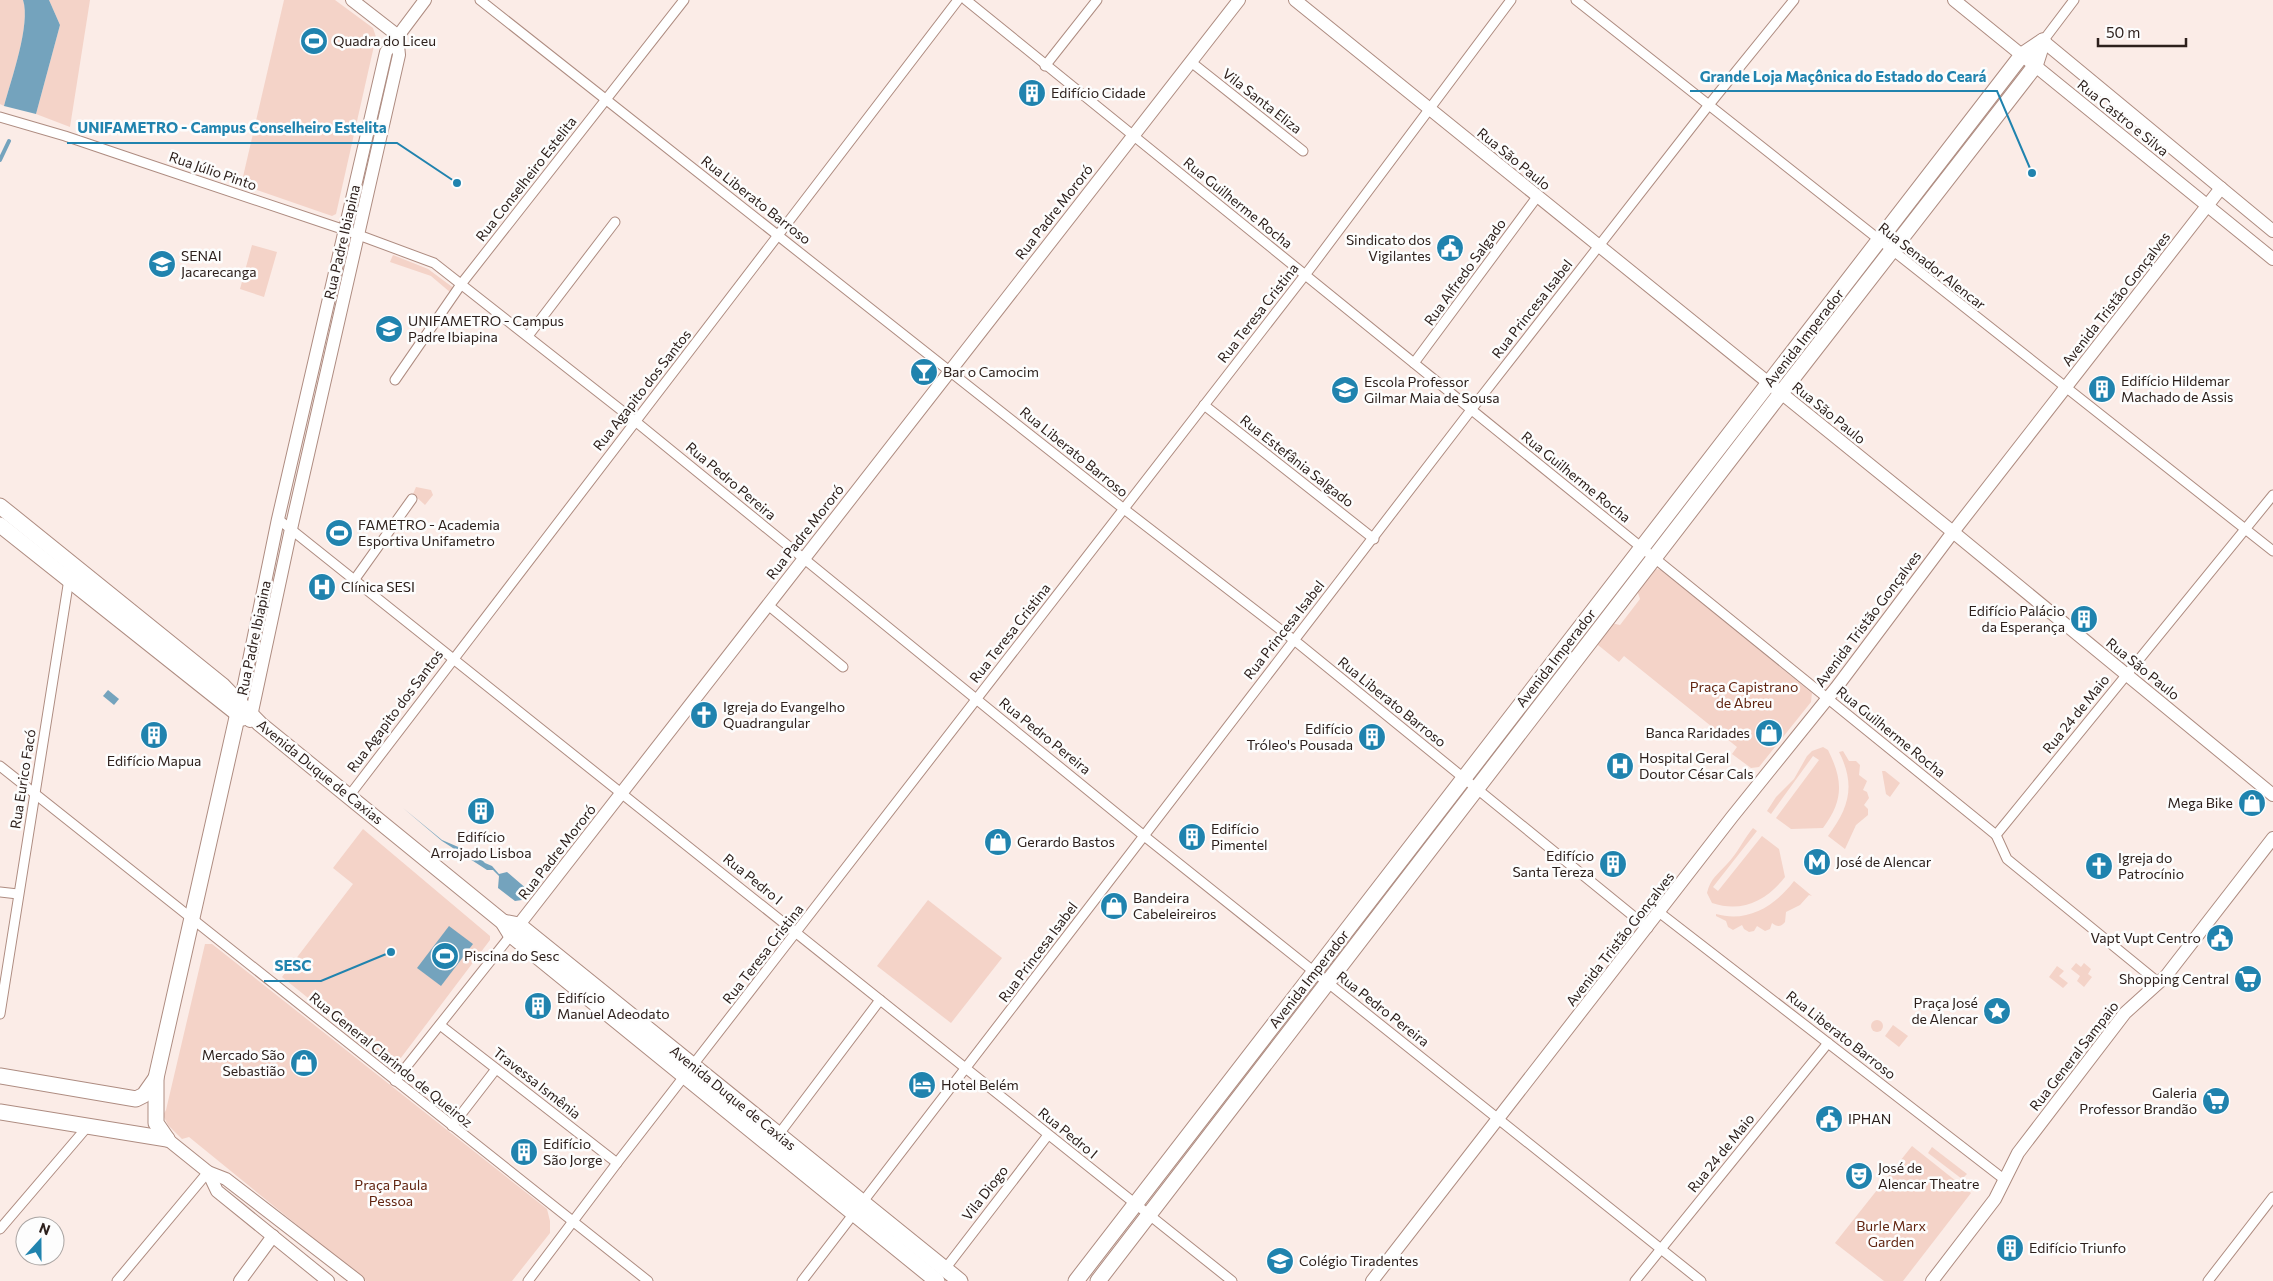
<svg xmlns="http://www.w3.org/2000/svg" width="2273" height="1281" font-family="Commissioner,sans-serif">
<style>
.green{fill:#f4d3c8}
.water{fill:#74a3bd}
.lines{fill:none;stroke-linecap:round;stroke-linejoin:round}
.stream{stroke:#74a3bd;stroke-width:4}
.street-casing{stroke:#ae8c81;stroke-width:11}
.secondary-casing{stroke:#ae8c81;stroke-width:14}
.primary-casing{stroke:#ae8c81;stroke-width:17}
.street{stroke:#fff;stroke-width:9}
.secondary{stroke:#fff;stroke-width:12}
.primary{stroke:#fff;stroke-width:15}
.labels{text-anchor:middle;stroke-width:5;stroke-linejoin:round;paint-order:stroke}
.poi-label{font-size:14px;fill:#2d201c;stroke:#fdfdfd;text-anchor:start}
.street-label{font-size:14px;fill:#2d201c;stroke:#fdfdfd}
.park-label{font-size:14px;fill:#612410;stroke:#fdfdfd}
.leader{fill:none;stroke:#2083ae;stroke-width:2}
.callout-dot{fill:#2083ae;stroke:#fdfdfd;stroke-width:2}
.callout-label{font-size:15px;text-anchor:middle;font-weight:bold;fill:#2083ae;stroke:#fdfdfd;stroke-width:5;stroke-linejoin:round;paint-order:stroke}
</style>
<rect width="100%" height="100%" fill="#fbece7"/>
<g class="green">
<path d="M0 0H23C31 24 11 80 4 106L0 104Z"/>
<path d="M49 0H90L70 127 36 114 60 25Z"/>
<path d="M284 0H335L373 28 376 37 336 214 332 216 245 186 242 181Z"/>
<path d="M252 245 277 252 264 297 240 289Z"/>
<path d="M393 255 428 269 455 289 451 293 431 276 390 262Z"/>
<path d="M416 487 431 490 433 495 425 505 413 494Z"/>
<path d="M1657 569 1661 570 1812 693 1811 702 1759 767 1751 768 1732 754 1737 747 1624 656 1619 662 1598 645 1597 642 1611 623 1620 625 1640 599 1637 590 1652 571Z"/>
<path d="M1823 747 1828 750C1843 780 1844 800 1823 828L1791 829 1776 818 1819 760 1813 756 1771 814 1767 811 1776 797 1794 779 1807 756 1812 751Z"/>
<path d="M1843 751 1849 761H1856L1860 765 1859 775 1867 781 1863 790 1867 792 1869 798 1864 805 1868 809V815L1856 825 1845 849 1828 836C1849 808 1856 785 1839 752Z"/>
<path d="M1882 771H1885L1900 783 1890 797 1886 794Z"/>
<path d="M1753 828 1757 831 1713 887 1718 891 1762 836 1779 849 1785 877C1766 901 1742 913 1712 903L1707 893C1710 879 1718 874 1727 864 1737 854 1743 840 1753 828Z"/>
<path d="M363 829 490 936V940L394 1067 282 977 353 884 333 868Z"/>
<path d="M1794 881 1812 896 1809 895 1800 905 1786 912 1785 922C1781 927 1777 927 1772 923L1770 929 1765 931 1757 926 1754 931 1749 932 1744 929 1742 925 1733 930 1728 927 1726 921 1716 916V914C1748 923 1775 906 1794 881Z"/>
<path d="M928 900 1002 958 951 1023 877 966Z"/>
<path d="M205 944H212L547 1209 550 1221V1233L512 1281H366L189 1137 182 1139 168 1125 163 1115 166 1110Z"/>
<path d="M2076 963 2081 967 2084 963 2091 969 2088 974 2092 977 2084 987 2077 981 2080 976 2071 969Z"/>
<path d="M2057 966 2064 971 2059 976 2068 983 2063 988 2049 977Z"/>
<circle cx="1877" cy="1026" r="6"/>
<path d="M1893 1025 1908 1036 1899 1047 1885 1036Z"/>
<path d="M1912 1146 1971 1193 1903 1281H1884L1835 1243Z"/>
<path d="M1932 1147 1967 1174 1962 1179 1928 1153Z"/>
</g>
<g class="water">
<path d="M23 0H49L60 25 36 114 4 106C11 80 31 24 23 0Z"/>
<path d="M108 690 119 699 114 705 103 696Z"/>
<path d="M403 808 442 840 477 855 485 863 492 866 499 874 507 872 528 890 522 900 515 901 498 888 499 876 493 870H487L442 841Z"/>
<path d="M449 926 473 944 441 986 417 968Z"/>
</g>
<g class="lines">
<path class="stream" d="M0 160 9 141"/>
<g class="street-casing">
<g id="street">
<path d="M480 0 1124 509 1299 644 1648 928"/>
<path d="M966 0 1985 826 1996 835 2007 859 2159 983"/>
<path d="M1576 0 2273 551"/>
<path d="M2043 41 2074 0"/>
<path d="M1191 62 1303 151"/>
<path d="M1045 66 1097 0"/>
<path d="M0 117 65 136 139 161 345 230 434 263 635 421 1143 835 1701 1281"/>
<path d="M528 336 615 222"/>
<path d="M1414 363 1537 197"/>
<path d="M395 380 462 283 684 0"/>
<path d="M1204 405 1374 539"/>
<path d="M278 519 1232 1281"/>
<path d="M355 579 412 499"/>
<path d="M768 605 843 667"/>
<path d="M0 766 648 1281"/>
<path d="M349 796 958 0"/>
<path d="M1996 835 2273 495"/>
<path d="M0 892 18 894"/>
<path d="M1660 913 2005 1180"/>
<path d="M0 1014 69 579"/>
<path d="M440 1025 617 1163"/>
<path d="M395 1081 511 935"/>
<path d="M452 1126 496 1069"/>
<path d="M779 1134 880 1000"/>
<path d="M0 1229 88 1126"/>
<path d="M945 1269 1048 1135"/>
<path d="M117 1281 208 1172"/>
<path d="M528 1281 617 1163 1312 266 1511 0"/>
<path d="M802 1281 1471 410 1708 106 1794 0"/>
<path d="M1635 1281 1828 1043"/>
<path d="M2208 1281 2273 1197"/>
</g>
</g>
<g class="secondary-casing">
<g id="secondary">
<path d="M352 0 397 35"/>
<path d="M1295 0 1953 532 2273 795"/>
<path d="M1954 0 2273 259"/>
<path d="M2043 41 2273 231"/>
<path d="M240 704 278 519 386 52 425 0"/>
<path d="M250 721 291 529 399 55 397 35"/>
<path d="M514 931 1239 0"/>
<path d="M167 1139 208 1172 217 1191 328 1281"/>
<path d="M208 1172 226 1179 358 1281"/>
<path d="M240 1281 273 1236"/>
<path d="M1372 1281 1732 817 1836 688 1953 532 2221 188"/>
<path d="M1932 1281 1995 1199 2018 1153 2125 1013 2166 976 2273 838"/>
</g>
</g>
<g class="primary-casing">
<g id="primary">
<path d="M0 506 222 685 260 724 503 922 511 935 937 1281"/>
<path d="M0 525 243 718"/>
<path d="M503 922 519 925 960 1281"/>
<path d="M0 1076 136 1099 144 1095 156 1078"/>
<path d="M0 1112 167 1139"/>
<path d="M167 1139 156 1123V1078L240 704"/>
<path d="M1076 1281 2022 55 2043 41"/>
<path d="M1098 1281 1781 393 2025 79 2035 66 2043 41"/>
</g>
</g>
<use href="#street" class="street"/>
<use href="#secondary" class="secondary"/>
<use href="#primary" class="primary"/>
</g>
<defs>
<g id="stadium-disc" transform="scale(1.4375)"><circle r="9.5" fill="#2083ae" stroke="#fdfdfd"/><path d="M0-5a6.5 5 0 1 0 0 10a6.5 5 0 1 0 0-10ZM-3.5-1.8h7v3.6h-7Z" fill="#fff"/></g>
<g id="building-disc" transform="scale(1.4375)"><circle r="9.5" fill="#2083ae" stroke="#fdfdfd"/><path d="M-4-6H4V6H1V3H-1V6H-4ZM-2.5-4.3h1.7v1.8h-1.7ZM.8-4.3h1.7v1.8H.8ZM-2.5-1h1.7V.8h-1.7ZM.8-1h1.7V.8H.8Z" fill="#fff"/></g>
<g id="civic-disc" transform="scale(1.4375)"><circle r="9.5" fill="#2083ae" stroke="#fdfdfd"/><path d="M-.6-6.5H3V-4.5H.6V-3L4-1V1h2V6H-6V1h2V-1L-.6-3ZM-1.2 2.5V6h2.4V2.5Z" fill="#fff"/></g>
<g id="university-disc" transform="scale(1.4375)"><circle r="9.5" fill="#2083ae" stroke="#fdfdfd"/><path d="M0-5L7-2L0 1L-7-2ZM-4 1L0 2.5L4 1V4Q0 6-4 4Z" fill="#fff"/></g>
<g id="bar-disc" transform="scale(1.4375)"><circle r="9.5" fill="#2083ae" stroke="#fdfdfd"/><path d="M-6-5H6L.8 .8V4.5H3.5V6h-7V4.5H-.8V.8Z" fill="#fff"/></g>
<g id="school-disc" transform="scale(1.4375)"><circle r="9.5" fill="#2083ae" stroke="#fdfdfd"/><path d="M0-5L7-2L0 1L-7-2ZM-4 1L0 2.5L4 1V4Q0 6-4 4Z" fill="#fff"/></g>
<g id="hospital-disc" transform="scale(1.4375)"><circle r="9.5" fill="#2083ae" stroke="#fdfdfd"/><path d="M-5-5h3v3.5h4V-5h3V5h-3V1.5h-4V5h-3Z" fill="#fff"/></g>
<g id="church-disc" transform="scale(1.4375)"><circle r="9.5" fill="#2083ae" stroke="#fdfdfd"/><path d="M-1.2-6h2.4v3.5h3.3v2.4h-3.3V6h-2.4V-.1h-3.3v-2.4h3.3Z" fill="#fff"/></g>
<g id="shop-disc" transform="scale(1.4375)"><circle r="9.5" fill="#2083ae" stroke="#fdfdfd"/><path d="M-5-2.5h2.3a2.7 3.5 0 0 1 5.4 0H5L5.5 6h-11ZM-1.5-2.5h3a1.5 2.3 0 0 0-3 0Z" fill="#fff"/></g>
<g id="metro-disc" transform="scale(1.4375)"><circle r="9.5" fill="#2083ae" stroke="#fdfdfd"/><path d="M-5.5 5V-5H-3L0 0L3-5H5.5V5H3V-.5L0 4L-3-.5V5Z" fill="#fff"/></g>
<g id="supermarket-disc" transform="scale(1.4375)"><circle r="9.5" fill="#2083ae" stroke="#fdfdfd"/><path d="M-6-5.5h2.5l.6 2H6L4.5 2H-2.5L-4.4-4H-6ZM-1.5 3.2a1.3 1.3 0 1 0 .1 0ZM3 3.2a1.3 1.3 0 1 0 .1 0Z" fill="#fff"/></g>
<g id="sight-disc" transform="scale(1.4375)"><circle r="9.5" fill="#2083ae" stroke="#fdfdfd"/><path d="M0-6L1.8-2.2L6-1.7L2.9 1.2L3.7 5.4L0 3.3L-3.7 5.4L-2.9 1.2L-6-1.7L-1.8-2.2Z" fill="#fff"/></g>
<g id="hotel-disc" transform="scale(1.4375)"><circle r="9.5" fill="#2083ae" stroke="#fdfdfd"/><path d="M-6-4.5h1.5V1H6V5H4.5V3h-9V5H-6ZM-4 0a1.8 1.8 0 1 1 3.6 0ZM.5 0V-2.5h3Q6-2.5 6 0Z" fill="#fff"/></g>
<g id="theatre-disc" transform="scale(1.4375)"><circle r="9.5" fill="#2083ae" stroke="#fdfdfd"/><path d="M-5-5.5Q0-4 5-5.5V0Q5 5 0 6Q-5 5-5 0ZM-3.3-2.5H-1v1.5H-3.3ZM1-2.5H3.3v1.5H1ZM-2.8 1Q0 5.5 2.8 1Z" fill="#fff"/></g>
</defs>
<g fill-rule="evenodd">
<use href="#stadium-disc" x="314" y="41"/>
<use href="#building-disc" x="1032" y="93"/>
<use href="#civic-disc" x="1450" y="248"/>
<use href="#university-disc" x="162" y="264"/>
<use href="#university-disc" x="389" y="329"/>
<use href="#bar-disc" x="924" y="372"/>
<use href="#building-disc" x="2102" y="389"/>
<use href="#school-disc" x="1345" y="390"/>
<use href="#stadium-disc" x="339" y="533"/>
<use href="#hospital-disc" x="322" y="587"/>
<use href="#building-disc" x="2084" y="619"/>
<use href="#church-disc" x="704" y="715"/>
<use href="#shop-disc" x="1769" y="733"/>
<use href="#building-disc" x="154" y="735"/>
<use href="#building-disc" x="1372" y="737"/>
<use href="#hospital-disc" x="1620" y="766"/>
<use href="#shop-disc" x="2252" y="803"/>
<use href="#building-disc" x="481" y="811"/>
<use href="#building-disc" x="1192" y="837"/>
<use href="#shop-disc" x="998" y="842"/>
<use href="#metro-disc" x="1817" y="862"/>
<use href="#building-disc" x="1613" y="864"/>
<use href="#church-disc" x="2099" y="866"/>
<use href="#shop-disc" x="1114" y="906"/>
<use href="#civic-disc" x="2220" y="938"/>
<use href="#stadium-disc" x="445" y="956"/>
<use href="#supermarket-disc" x="2248" y="979"/>
<use href="#building-disc" x="538" y="1006"/>
<use href="#sight-disc" x="1997" y="1011"/>
<use href="#shop-disc" x="304" y="1063"/>
<use href="#hotel-disc" x="922" y="1085"/>
<use href="#supermarket-disc" x="2216" y="1101"/>
<use href="#civic-disc" x="1829" y="1119"/>
<use href="#building-disc" x="524" y="1152"/>
<use href="#theatre-disc" x="1859" y="1176"/>
<use href="#building-disc" x="2010" y="1248"/>
<use href="#school-disc" x="1280" y="1261"/>
</g>
<g class="labels">
<g class="poi-label">
<text x="333" y="46">Quadra do Liceu</text>
<text x="1051" y="98">Edifício Cidade</text>
<text x="1431" y="245" text-anchor="end">Sindicato dos<tspan x="1431" dy="16">Vigilantes</tspan></text>
<text x="181" y="261">SENAI<tspan x="181" dy="16">Jacarecanga</tspan></text>
<text x="408" y="326">UNIFAMETRO - Campus<tspan x="408" dy="16">Padre Ibiapina</tspan></text>
<text x="943" y="377">Bar o Camocim</text>
<text x="2121" y="386">Edifício Hildemar<tspan x="2121" dy="16">Machado de Assis</tspan></text>
<text x="1364" y="387">Escola Professor<tspan x="1364" dy="16">Gilmar Maia de Sousa</tspan></text>
<text x="358" y="530">FAMETRO - Academia<tspan x="358" dy="16">Esportiva Unifametro</tspan></text>
<text x="341" y="592">Clínica SESI</text>
<text x="2065" y="616" text-anchor="end">Edifício Palácio<tspan x="2065" dy="16">da Esperança</tspan></text>
<text x="723" y="712">Igreja do Evangelho<tspan x="723" dy="16">Quadrangular</tspan></text>
<text x="1353" y="734" text-anchor="end">Edifício<tspan x="1353" dy="16">Tróleo's Pousada</tspan></text>
<text x="1750" y="738" text-anchor="end">Banca Raridades</text>
<text x="1639" y="763">Hospital Geral<tspan x="1639" dy="16">Doutor César Cals</tspan></text>
<text x="154" y="766" text-anchor="middle">Edifício Mapua</text>
<text x="2233" y="808" text-anchor="end">Mega Bike</text>
<text x="1211" y="834">Edifício<tspan x="1211" dy="16">Pimentel</tspan></text>
<text x="481" y="842" text-anchor="middle">Edifício<tspan x="481" dy="16">Arrojado Lisboa</tspan></text>
<text x="1017" y="847">Gerardo Bastos</text>
<text x="1594" y="861" text-anchor="end">Edifício<tspan x="1594" dy="16">Santa Tereza</tspan></text>
<text x="2118" y="863">Igreja do<tspan x="2118" dy="16">Patrocínio</tspan></text>
<text x="1836" y="867">José de Alencar</text>
<text x="1133" y="903">Bandeira<tspan x="1133" dy="16">Cabeleireiros</tspan></text>
<text x="2201" y="943" text-anchor="end">Vapt Vupt Centro</text>
<text x="464" y="961">Piscina do Sesc</text>
<text x="2229" y="984" text-anchor="end">Shopping Central</text>
<text x="557" y="1003">Edifício<tspan x="557" dy="16">Manuel Adeodato</tspan></text>
<text x="1978" y="1008" text-anchor="end">Praça José<tspan x="1978" dy="16">de Alencar</tspan></text>
<text x="285" y="1060" text-anchor="end">Mercado São<tspan x="285" dy="16">Sebastião</tspan></text>
<text x="941" y="1090">Hotel Belém</text>
<text x="2197" y="1098" text-anchor="end">Galeria<tspan x="2197" dy="16">Professor Brandão</tspan></text>
<text x="1848" y="1124">IPHAN</text>
<text x="543" y="1149">Edifício<tspan x="543" dy="16">São Jorge</tspan></text>
<text x="1878" y="1173">José de<tspan x="1878" dy="16">Alencar Theatre</tspan></text>
<text x="2029" y="1253">Edifício Triunfo</text>
<text x="1299" y="1266">Colégio Tiradentes</text>
</g>
<g class="street-label">
<text transform="translate(1262 101) rotate(38)" y="5">Vila Santa Eliza</text>
<text transform="translate(2123 118) rotate(39)" y="5">Rua Castro e Silva</text>
<text transform="translate(1514 159) rotate(39)" y="5">Rua São Paulo</text>
<text transform="translate(213 171) rotate(19)" y="5">Rua Júlio Pinto</text>
<text transform="translate(526 179) rotate(-52)" y="5">Rua Conselheiro Estelita</text>
<text transform="translate(756 200) rotate(38)" y="5">Rua Liberato Barroso</text>
<text transform="translate(1238 203) rotate(39)" y="5">Rua Guilherme Rocha</text>
<text transform="translate(1054 212) rotate(-52)" y="5">Rua Padre Mororó</text>
<text transform="translate(342 242) rotate(-77)" y="5">Rua Padre Ibiapina</text>
<text transform="translate(1932 266) rotate(38)" y="5">Rua Senador Alencar</text>
<text transform="translate(1465 272) rotate(-54)" y="5">Rua Alfredo Salgado</text>
<text transform="translate(2116 299) rotate(-52)" y="5">Avenida Tristão Gonçalves</text>
<text transform="translate(1532 309) rotate(-52)" y="5">Rua Princesa Isabel</text>
<text transform="translate(1258 313) rotate(-52)" y="5">Rua Teresa Cristina</text>
<text transform="translate(1804 338) rotate(-52)" y="5">Avenida Imperador</text>
<text transform="translate(642 390) rotate(-52)" y="5">Rua Agapito dos Santos</text>
<text transform="translate(1829 413) rotate(39)" y="5">Rua São Paulo</text>
<text transform="translate(1074 452) rotate(39)" y="5">Rua Liberato Barroso</text>
<text transform="translate(1297 461) rotate(38)" y="5">Rua Estefânia Salgado</text>
<text transform="translate(1576 477) rotate(39)" y="5">Rua Guilherme Rocha</text>
<text transform="translate(731 481) rotate(40)" y="5">Rua Pedro Pereira</text>
<text transform="translate(805 532) rotate(-52)" y="5">Rua Padre Mororó</text>
<text transform="translate(1868 619) rotate(-53)" y="5">Avenida Tristão Gonçalves</text>
<text transform="translate(1284 630) rotate(-52)" y="5">Rua Princesa Isabel</text>
<text transform="translate(1010 633) rotate(-52)" y="5">Rua Teresa Cristina</text>
<text transform="translate(254 638) rotate(-78)" y="5">Rua Padre Ibiapina</text>
<text transform="translate(1556 658) rotate(-52)" y="5">Avenida Imperador</text>
<text transform="translate(2143 669) rotate(39)" y="5">Rua São Paulo</text>
<text transform="translate(1392 702) rotate(39)" y="5">Rua Liberato Barroso</text>
<text transform="translate(395 711) rotate(-53)" y="5">Rua Agapito dos Santos</text>
<text transform="translate(2076 714) rotate(-51)" y="5">Rua 24 de Maio</text>
<text transform="translate(1891 732) rotate(39)" y="5">Rua Guilherme Rocha</text>
<text transform="translate(1045 736) rotate(39)" y="5">Rua Pedro Pereira</text>
<text transform="translate(320 772) rotate(39)" y="5">Avenida Duque de Caxias</text>
<text transform="translate(23 779) rotate(-81)" y="5">Rua Eurico Facó</text>
<text transform="translate(557 852) rotate(-52)" y="5">Rua Padre Mororó</text>
<text transform="translate(753 879) rotate(39)" y="5">Rua Pedro I</text>
<text transform="translate(1620 939) rotate(-52)" y="5">Avenida Tristão Gonçalves</text>
<text transform="translate(1038 952) rotate(-53)" y="5">Rua Princesa Isabel</text>
<text transform="translate(763 954) rotate(-52)" y="5">Rua Teresa Cristina</text>
<text transform="translate(1309 979) rotate(-52)" y="5">Avenida Imperador</text>
<text transform="translate(1383 1009) rotate(38)" y="5">Rua Pedro Pereira</text>
<text transform="translate(1841 1035) rotate(38)" y="5">Rua Liberato Barroso</text>
<text transform="translate(2074 1056) rotate(-52)" y="5">Rua General Sampaio</text>
<text transform="translate(391 1060) rotate(39)" y="5">Rua General Clarindo de Queiroz</text>
<text transform="translate(537 1083) rotate(38)" y="5">Travessa Ismênia</text>
<text transform="translate(733 1098) rotate(39)" y="5">Avenida Duque de Caxias</text>
<text transform="translate(1068 1133) rotate(39)" y="5">Rua Pedro I</text>
<text transform="translate(1721 1153) rotate(-51)" y="5">Rua 24 de Maio</text>
<text transform="translate(985 1193) rotate(-52)" y="5">Vila Diogo</text>
</g>
<g class="park-label">
<text x="1744" y="692">Praça Capistrano<tspan x="1744" dy="16">de Abreu</tspan></text>
<text x="391" y="1190">Praça Paula<tspan x="391" dy="16">Pessoa</tspan></text>
<text x="1891" y="1231">Burle Marx<tspan x="1891" dy="16">Garden</tspan></text>
</g>
</g>
<path class="leader" d="M2032 173L1997 91H1690M457 183L397 143H67M391 952L321 981H264"/>
<g class="callout-dot">
<circle cx="2032" cy="173" r="5"/>
<circle cx="457" cy="183" r="5"/>
<circle cx="391" cy="952" r="5"/>
</g>
<g class="callout-label">
<text x="1843" y="82">Grande Loja Maçônica do Estado do Ceará</text>
<text x="232" y="133">UNIFAMETRO - Campus Conselheiro Estelita</text>
<text x="293" y="971">SESC</text>
</g>
<g transform="translate(40 1241) rotate(21)"><circle r="24" fill="#fdfdfd" stroke="#aaa5a3"/>
<path d="M0-4L9 19L0 12L-9 19Z" fill="#2083ae"/>
<text y="-8" font-size="14" font-weight="bold" text-anchor="middle" fill="#2d201c">N</text>
</g>
<path d="M2098 38v8h88v-8" fill="none" stroke="#2d201c" stroke-width="2.5"/>
<text x="2106" y="38" font-size="15" fill="#2d201c" stroke="#fdfdfd" stroke-width="4" paint-order="stroke">50 m</text>
</svg>
